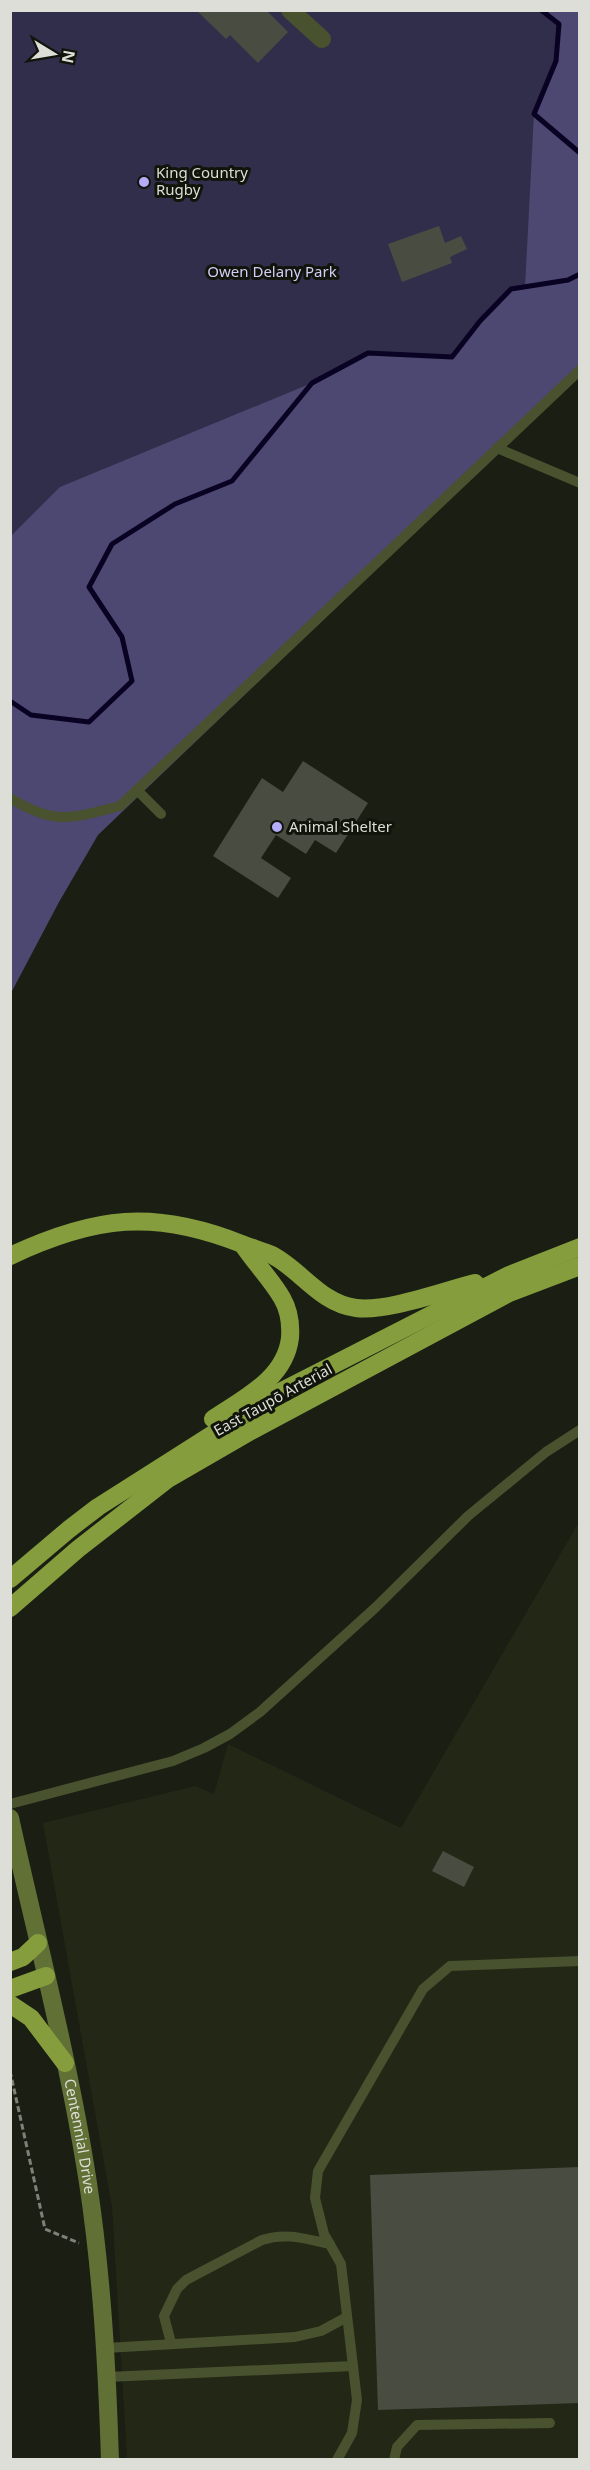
<svg xmlns="http://www.w3.org/2000/svg" width="590" height="2470" font-family="'Noto Sans',sans-serif">
<style>
.built{fill:#222716}
.green{fill:#312e4c}
.forest{fill:#4d4871}
.lines{fill:none;stroke-linecap:round;stroke-linejoin:round}
.stream{stroke:#0a0222;stroke-width:5}
.building{fill:#494c40}
.path{stroke:#7e8178;stroke-width:3;stroke-dasharray:6 3;stroke-linecap:butt}
.lane{stroke:#48522e;stroke-width:10}
.street{stroke:#48522e;stroke-width:18}
.secondary{stroke:#617035;stroke-width:18}
.highway{stroke:#859d3c;stroke-width:18}
.poi-dot{fill:#b4acf9;stroke:#11140a;stroke-width:2}
.labels{text-anchor:middle;stroke-width:6;stroke-linejoin:round;paint-order:stroke}
.poi-label{font-size:15px;fill:#dcded7;stroke:#11140a;text-anchor:start}
.park-label{font-size:15px;fill:#d1cef8;stroke:#11140a}
.street-label{font-size:15px;fill:#dcded7;stroke:#11140a}
</style>
<rect width="100%" height="100%" fill="#1a1e13"/>
<path class="built" d="M579 1522V2459H127L112 2207 43 1823 195 1786 214 1794 228 1744 401 1828Z"/>
<path class="green" d="M11 11H579V337L75 839 11 956Z"/>
<path class="forest" d="M541 11H579V375L98 835 59 902 11 993V536L60 487 312 383 368 353 452 357 480 321 511 289 525 287 534 114 556 61 559 25Z"/>
<g class="lines">
<g class="stream">
<path d="M541 10 559 24 556 61 534 114 580 153"/>
<path d="M10 701 31 715 89 722 132 681 122 637 89 587 112 544 175 504 232 481 312 383 368 353 452 357 480 321 511 289 568 280 580 274"/>
</g>
</g>
<g class="building">
<path d="M196 10H266L288 32 258 63 230 35 226 39Z"/>
<path d="M439 226 445 243 461 236 467 249 450 257 452 263 402 282 388 244Z"/>
<path d="M303 761 368 803 336 853 315 840 306 854 276 835 261 858 291 878 278 898 213 856 262 778 283 792Z"/>
<path d="M443 1851 474 1867 464 1887 432 1871Z"/>
<path d="M579 2167V2403L378 2410 370 2175Z"/>
</g>
<g class="lines">
<path class="path" d="M10 2071 45 2229 79 2243"/>
<g class="lane">
<path d="M497 448 580 483"/>
<path d="M137 790 161 814"/>
<path d="M10 798C55 826 72 818 120 806L580 370"/>
<path d="M10 1804 173 1761 204 1748 230 1734 260 1712 375 1608 468 1516 546 1452 580 1430"/>
<path d="M171 2343 164 2316 177 2289 186 2280 262 2240C286 2232 306 2239 330 2244"/>
<path d="M106 2348 295 2337 321 2331 347 2317"/>
<path d="M107 2377 353 2366"/>
<path d="M337 2460 352 2433 357 2400 341 2264 324 2234 315 2198 318 2171 423 1989 450 1966 580 1961"/>
<path d="M394 2460 397 2447 417 2425 550 2423"/>
</g>
<path class="street" d="M290 10 322 39"/>
<path class="secondary" id="s1" d="M10 1818C37 1940 69 2060 88 2183 102 2275 107 2367 110 2460"/>
<g class="highway">
<path d="M10 1256C95 1216 154 1209 242 1244 252 1248 263 1251 272 1255 301 1270 321 1304 356 1308 387 1312 443 1291 475 1283"/>
<path d="M213 1419C244 1398 285 1379 290 1338 291 1324 289 1310 282 1298 271 1279 255 1263 243 1245"/>
<path d="M10 1579 68 1530 98 1507 276 1394 509 1275 580 1247"/>
<path d="M10 1608 78 1549 168 1479 251 1431 509 1293 580 1266"/>
<path d="M10 1962 23 1957 38 1943"/>
<path d="M10 1989 46 1976"/>
<path d="M10 2004 31 2018 65 2063"/>
</g>
</g>
<g class="poi-dot">
<circle cx="144" cy="182" r="6"/>
<circle cx="277" cy="827" r="6"/>
</g>
<g class="labels">
<g class="poi-label">
<text x="156" y="178">King Country<tspan x="156" dy="17">Rugby</tspan></text>
<text x="289" y="832">Animal Shelter</text>
</g>
<g class="park-label">
<text x="272" y="277">Owen Delany Park</text>
</g>
<g class="street-label">
<text transform="translate(273 1400) rotate(-29)" y="5">East Taupō Arterial</text>
<text dy="5" stroke="none"><textPath href="#s1" startOffset="326">Centennial Drive</textPath></text>
</g>
</g>
<rect width="590" height="2470" fill="none" stroke="#dcded7" stroke-width="24"/>
<g transform="translate(54 54) rotate(101)" stroke="#11140a" stroke-width="4.5" paint-order="stroke">
<path d="M0-4.5L10 22L0 15L-10 22Z" fill="#dcded7"/>
<text y="-9" font-size="16" font-weight="bold" text-anchor="middle" fill="#dcded7">N</text>
</g>
</svg>
